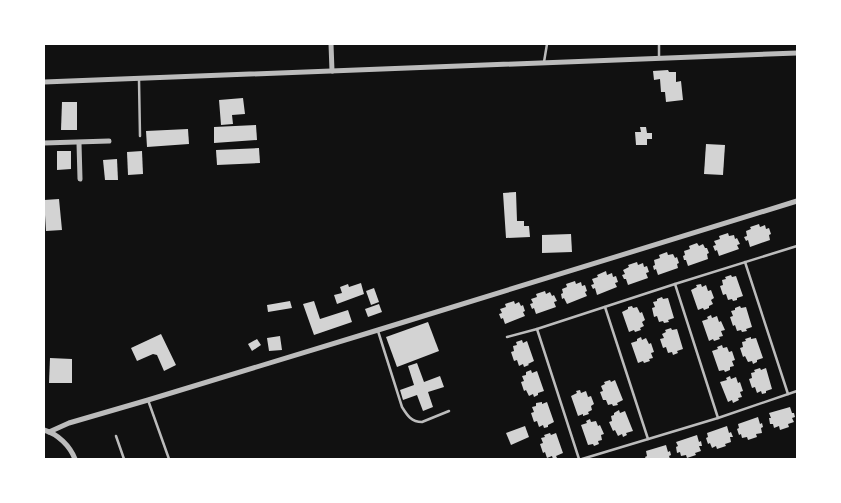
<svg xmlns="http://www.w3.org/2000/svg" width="841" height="503" font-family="Overpass,sans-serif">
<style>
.building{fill:#d3d3d3}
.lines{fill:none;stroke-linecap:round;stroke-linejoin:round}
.service{stroke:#bcbcbc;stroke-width:2.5}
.minor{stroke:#bcbcbc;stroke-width:5}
</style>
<rect width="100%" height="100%" fill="#111"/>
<g class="building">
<path d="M668 70 669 72H676V82L681 81 683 100 666 102 665 92H661L660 79 654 80 653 71Z"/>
<path d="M243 98 245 114 232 115 233 124 221 125 219 100Z"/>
<path d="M62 102H77V130H61Z"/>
<path d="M256 125 257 140 214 143V127Z"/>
<path d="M640 127H646L647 133H652V139H647V145H636L635 132H641Z"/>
<path d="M188 129 189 144 147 147 146 131Z"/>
<path d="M706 144 725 145 723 175 704 174Z"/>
<path d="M259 148 260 163 217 165 216 150Z"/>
<path d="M57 151H71V169L57 170Z"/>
<path d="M142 151 143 174 128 175 127 152Z"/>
<path d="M117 159 118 180H105L103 160Z"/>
<path d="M516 192 517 221H524V226H529L530 237 506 238 503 193Z"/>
<path d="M59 199 62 230 46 231 44 200Z"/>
<path d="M759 224 760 227 765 225 766 229 769 228 771 234 769 235 770 240 750 247 748 240 746 241 744 237 747 236 746 231 751 229 750 227Z"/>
<path d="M728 233 729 236 734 235 735 239 737 238 740 244 737 245 739 249 719 256 717 250 715 251 713 246 716 245 714 241 720 239 719 236Z"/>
<path d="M571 234 572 252 542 253V235Z"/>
<path d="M697 243 699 246 703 244 705 248H707L709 253 707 254 708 259 688 266 686 260H684L683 256 685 255 684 251 690 249 689 246Z"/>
<path d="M667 252 668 255 673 254 675 258 677 257 679 263 677 264 678 268 658 275 656 269 654 270 653 266 655 265 654 260 660 258 659 255Z"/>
<path d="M637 262 638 265 643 263 644 267 647 266 649 272 646 273 648 278 628 285 626 279H624L622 275 625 274 623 270 629 267 628 265Z"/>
<path d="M606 271 607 275 612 273 613 277 616 276 618 282 615 283 617 287 597 295 595 288 593 289 591 285 594 284 592 279 598 277 597 275Z"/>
<path d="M731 275 732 277 736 276 743 296 737 298V300L733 301 732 299 728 300 726 294 723 295 720 286 723 285 722 280 726 279 725 277Z"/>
<path d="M575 281 576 284 581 282 582 286 585 285 587 291 585 292 587 296 567 304 564 298 562 299 561 294 563 293 562 289 567 287 566 284Z"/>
<path d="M361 283 364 294 337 304 334 295 342 293 340 287 348 284 349 287Z"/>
<path d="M701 284 702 287 706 285 708 291 711 290 714 298 711 300 713 304 709 306V308L704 310 703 308 698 310 691 290 697 287 696 285Z"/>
<path d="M374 288 379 302 371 305 366 291Z"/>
<path d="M545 291 546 294 550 292 552 296 554 295 557 301 554 302 556 307 536 314 534 308 532 309 530 304 533 303 531 299 537 297 536 294Z"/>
<path d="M662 297 663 299 668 298 674 318 668 320 669 322 664 323 663 321 659 322 657 316 654 317 652 308 655 307 653 302 657 301V299Z"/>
<path d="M290 301 292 308 268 312 267 305Z"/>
<path d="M314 301 320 319 348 310 352 322 314 335 303 304Z"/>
<path d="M514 301 515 304 519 302 521 306 523 305 525 311 523 312 525 316 505 324 503 318 501 319 499 314 502 313 500 309 506 307 505 304Z"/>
<path d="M379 304 382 312 368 317 365 309Z"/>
<path d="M632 306 633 308 637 307 640 313 642 312 645 320 642 322 644 326 640 328 641 330 635 332 634 330 629 332 622 312 628 309V307Z"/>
<path d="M740 306 741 308 746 307 752 327 746 329 747 331 742 332 741 330 737 331 735 325 733 326 730 317 733 316 731 311 735 310V308Z"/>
<path d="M711 315 712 318 717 316 719 322 721 321 725 330 721 331 723 336 719 337 720 339 714 341 713 339 709 341 702 321 708 319 707 317Z"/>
<path d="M428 322 439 351 397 367 386 337Z"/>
<path d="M671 328 672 330 677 329 683 349 677 351 678 353 673 355 672 352 668 353 666 347 663 348 660 339 664 338 662 334 666 332 665 330Z"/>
<path d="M161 334 176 365 164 371 157 355 153 354 137 361 131 348Z"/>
<path d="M280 336 282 350 269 351 267 338Z"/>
<path d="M641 337 642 340 646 338 649 344 651 343 654 352 651 353 653 358 649 359 650 361 644 363 643 361 638 363 631 343 637 341V339Z"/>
<path d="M751 337V339L756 338 763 358 757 360V362L753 364 752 361 748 362 745 356 743 357 740 348 743 347 742 342 746 341 745 339Z"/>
<path d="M257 339 261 345 252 351 248 344Z"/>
<path d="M522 340 523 343 527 341 534 361 528 364 529 365 524 367 523 364 519 366 517 360 514 361 511 352 514 351 513 346 517 345 516 342Z"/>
<path d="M722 345 723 348 727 347 729 352 732 351 735 360 732 361 734 366 730 367V370L725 372 724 370 719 371 712 351 718 349 717 347Z"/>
<path d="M50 358 72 359V383H49Z"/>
<path d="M417 363 424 382 440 376 444 387 428 392 433 407 423 411 417 395 403 400 400 390 414 385 408 366Z"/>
<path d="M760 368 761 370 766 368 772 389 766 391V393L762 394 761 391 757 393 755 387 752 388 749 379 752 378 751 373 755 372 754 370Z"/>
<path d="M531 370 532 373 537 371 544 391 538 393V395L534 397 533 394 529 396 526 390 524 391 521 382 524 381 522 376 526 375V372Z"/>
<path d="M730 376 731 379 736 377 738 383 740 382 743 391 740 392 742 397 738 398 739 400 733 403 732 400 728 402 720 382 727 380 726 378Z"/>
<path d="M610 380 611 382 615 380 623 400 617 403 618 405 613 406 612 404 608 405 606 400H603L600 392 603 391 601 386 605 384 604 382Z"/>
<path d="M580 390 581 393 586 391 588 397 591 396 594 404 591 406 592 410 588 412 589 414 583 416V414L578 416 571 396 577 393 576 391Z"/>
<path d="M542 402V404L547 402 554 422 548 425V427L544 428 543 425 539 427 537 421 534 422 531 413 534 412 532 407 536 406V403Z"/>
<path d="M790 407 792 413H794L795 417 792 418 794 422 788 424 789 427 780 430 779 426 774 428 773 424H770L769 418H771L769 413Z"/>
<path d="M619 410 620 413 625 411 633 431 626 433 627 435 623 437 622 434 618 436 615 430 613 431 609 422 612 421 611 416 614 415V413Z"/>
<path d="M758 417 760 424 762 423 763 427 761 428 762 433 756 434 757 437 748 440 747 437 742 438 741 434 739 435 737 429 739 428 738 424Z"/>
<path d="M590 419 591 422 596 421 598 426 600 425 604 434 601 435 602 440 598 441 599 444 594 446 593 444 588 445 581 425 587 423 586 421Z"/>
<path d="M525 426 529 437 511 445 506 433Z"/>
<path d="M727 426 729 433 731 432 733 437H730L731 442 725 444 726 446 717 449 716 446 712 448 710 443 708 444 706 438 708 437 707 433Z"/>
<path d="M550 433 551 435 556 433 563 453 556 456 557 458 553 459 552 456 547 458 545 452 543 453 540 444 543 443 541 438 545 437 544 435Z"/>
<path d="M697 435 699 442 701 441 702 446H699L701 451 695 453 696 455 687 458 686 455 681 456 680 452 677 453 676 447 678 446 676 442Z"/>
<path d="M666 445 668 452 670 451 671 455 669 456 670 459H646L645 457 647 456 646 451Z"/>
</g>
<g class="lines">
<g class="service">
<path d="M659 44V58"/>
<path d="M544 62 547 44"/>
<path d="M139 80 140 136"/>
<path d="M745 262 788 394"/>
<path d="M675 284 718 418"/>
<path d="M605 307 648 439"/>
<path d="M537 329 675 284 797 246"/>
<path d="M378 331 402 407C407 415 411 422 422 422L449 411"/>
<path d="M507 337 537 329 579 459"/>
<path d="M148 400 169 459"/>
<path d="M116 436 124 459"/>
<path d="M582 459 718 418 797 391"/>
</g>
<g class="minor">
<path d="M331 44 332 71"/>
<path d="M44 82 797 53"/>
<path d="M44 143 109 141"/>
<path d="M79 143 80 179"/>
<path d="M44 430C58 434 70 446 75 459"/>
<path d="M49 432 69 423 148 400 378 330 797 201"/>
</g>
</g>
<rect width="841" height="503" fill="none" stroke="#ffffff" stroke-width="90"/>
</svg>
